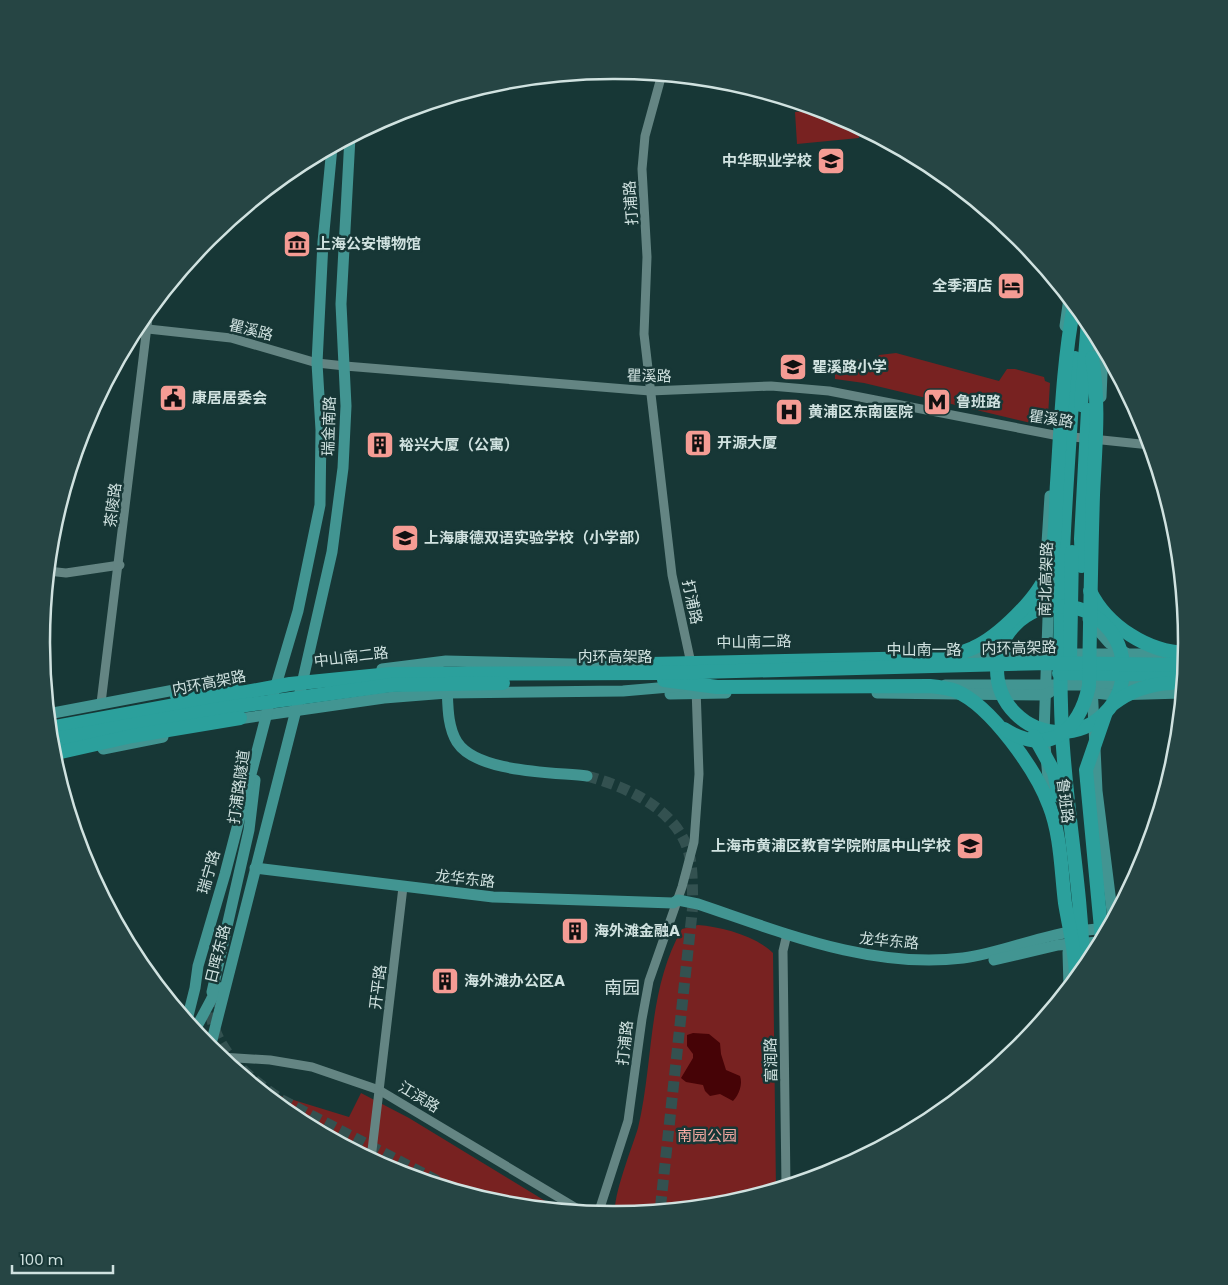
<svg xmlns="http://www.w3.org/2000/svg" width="1228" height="1285" font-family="Poppins,'Noto Sans SC',sans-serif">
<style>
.green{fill:#782221}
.water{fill:#460306}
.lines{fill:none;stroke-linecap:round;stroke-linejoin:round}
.major-tunnel{stroke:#335150;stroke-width:11;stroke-dasharray:11 5.5;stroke-linecap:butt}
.minor{stroke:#648583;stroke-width:9}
.major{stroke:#429592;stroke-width:11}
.highway{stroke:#2ba09c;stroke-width:14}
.labels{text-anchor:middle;stroke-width:5;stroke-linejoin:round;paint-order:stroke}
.poi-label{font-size:15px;font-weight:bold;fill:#d0e2e0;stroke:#173736;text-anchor:start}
.street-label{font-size:15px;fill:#d0e2e0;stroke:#173736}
.park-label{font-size:15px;fill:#f7aba4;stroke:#173736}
.quarter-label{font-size:18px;fill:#d0e2e0;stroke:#173736}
.rim{fill:none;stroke:#d0e2e0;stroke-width:2.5}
</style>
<rect width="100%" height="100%" fill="#173736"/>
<g class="green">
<path d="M823 110 858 127 859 138 797 144 795 112Z"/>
<path d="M896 353 999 381 1007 369H1015L1044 377 1045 381 1050 383 1048 416 1043 423H1031L864 383 835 379V369L842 360 851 359 876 362 879 355Z"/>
<path d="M698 925C722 927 756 936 773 953L776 1189 760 1194H748L745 1198 725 1204 616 1215C610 1203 633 1145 638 1128 654 1062 647 990 682 929Z"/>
<path d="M261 1090 349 1117 361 1093 409 1118 560 1210 502 1204 395 1172 296 1119Z"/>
</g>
<path class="water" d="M693 1033 709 1034 720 1043 721 1054 726 1070 740 1076C743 1084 739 1095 733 1101L720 1094 710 1096 705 1091 703 1085 686 1082 681 1078 693 1058V1054L687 1046V1035Z"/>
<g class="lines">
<g class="major-tunnel">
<path d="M587 776C628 787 681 811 690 858 693 873 692 889 693 904L660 1211"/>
<path d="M212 996C212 1004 210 1015 213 1024 223 1058 252 1079 280 1099L457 1191"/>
<path d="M292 1116 314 1122"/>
</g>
<g class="minor">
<path d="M662 74 645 136 642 169 647 257 644 334 672 575 692 668"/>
<path d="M148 329 231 338 317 363 345 366 650 391 771 386 829 391 1054 435 1150 445"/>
<path d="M48 571 66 573 120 565"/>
<path d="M101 703 149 310"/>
<path d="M221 1057 270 1060 312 1067 379 1090 583 1212"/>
<path d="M371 1159 403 887"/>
<path d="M786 1186 783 951 787 934"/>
<path d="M598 1214 628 1121 642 1019 649 981 682 887 694 842 699 774 696 688"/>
</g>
<g class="major">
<path d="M1065 326 1069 298"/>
<path d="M1094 367V332"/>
<path d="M1101 397 1103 349"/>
<path d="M1047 543 1050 496"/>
<path d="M1046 576 1048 618 1044 734 1050 800"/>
<path d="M1050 609 1054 591 1056 566"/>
<path d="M1088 619 1109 643 1126 653"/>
<path d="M960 654H1169"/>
<path d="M382 669 446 661 658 666"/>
<path d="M1092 684 1097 791 1113 919"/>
<path d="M945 685H1092L1183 682"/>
<path d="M447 686C448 704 447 726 457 742 477 773 553 772 587 776"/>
<path d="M274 692 298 611 320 505 321 430 317 363 323 242 332 147"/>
<path d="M1086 692 1113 695 1182 693"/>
<path d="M877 693 1045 695 1050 692"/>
<path d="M670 694 726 693"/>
<path d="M48 714 190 687"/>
<path d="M232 720 384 698 447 693 623 691 681 686"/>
<path d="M103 749 163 737"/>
<path d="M255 868 493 897 673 903 678 900 698 904C784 933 871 969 963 958 995 954 1024 942 1055 935 1072 931 1090 930 1108 928"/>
<path d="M1068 952 1069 987"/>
<path d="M994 960 1058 945 1100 942"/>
<path d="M212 992 249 830 255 780"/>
<path d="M187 1020 195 988 198 966 225 874 268 709"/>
<path d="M195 1030 218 987"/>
<path d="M210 1048 296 710 332 552 343 468 346 406 341 304 350 137"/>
</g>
<g class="highway">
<path d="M1075 358C1067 482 1056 607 1062 732 1066 811 1082 890 1083 969"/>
<path d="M1081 405 1088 321"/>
<path d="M1082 566 1081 539 1088 410"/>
<path d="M1090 591C1107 626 1148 652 1186 653"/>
<circle cx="1060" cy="669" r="63"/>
<path d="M1070 660 1072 552"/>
<path d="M650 664 925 658C942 656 958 655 973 648 998 637 1038 598 1047 573 1057 545 1055 512 1057 483 1061 423 1063 363 1074 305"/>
<path d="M1059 673 1184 675"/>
<path d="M664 680 717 687 930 686C939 687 948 688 956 691 991 706 1036 770 1049 805 1061 835 1061 870 1065 903 1069 928 1076 953 1076 978"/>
<path d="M177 696 217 688H235"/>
<path d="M1113 704C1130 691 1149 684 1171 683"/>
<path d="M50 728 290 684 390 674 661 673 1049 663 1185 665"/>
<path d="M1004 729C1049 757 1079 731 1089 686 1090 622 1091 559 1093 495 1095 449 1100 404 1092 358"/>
<path d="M1034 736 1054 772 1059 796"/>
<path d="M51 740 225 708 391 685 503 683"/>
<path d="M52 754 132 736 240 718"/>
<path d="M1102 939 1086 770 1106 712"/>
</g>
</g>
<defs>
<g id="school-square" transform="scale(1.4375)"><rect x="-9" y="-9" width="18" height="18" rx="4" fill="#f59c94" stroke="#173736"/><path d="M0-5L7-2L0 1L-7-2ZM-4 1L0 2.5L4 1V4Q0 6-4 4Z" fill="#111"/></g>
<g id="museum-square" transform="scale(1.4375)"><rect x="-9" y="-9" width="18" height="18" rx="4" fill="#f59c94" stroke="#173736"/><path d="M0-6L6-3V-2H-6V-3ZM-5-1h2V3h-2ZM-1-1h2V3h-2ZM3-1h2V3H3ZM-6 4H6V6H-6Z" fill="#111"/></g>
<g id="hotel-square" transform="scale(1.4375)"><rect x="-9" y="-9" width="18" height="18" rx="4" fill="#f59c94" stroke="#173736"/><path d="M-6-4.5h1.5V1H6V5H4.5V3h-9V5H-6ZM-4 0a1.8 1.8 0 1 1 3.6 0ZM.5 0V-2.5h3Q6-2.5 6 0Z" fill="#111"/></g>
<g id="civic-square" transform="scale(1.4375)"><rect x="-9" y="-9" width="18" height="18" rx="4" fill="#f59c94" stroke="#173736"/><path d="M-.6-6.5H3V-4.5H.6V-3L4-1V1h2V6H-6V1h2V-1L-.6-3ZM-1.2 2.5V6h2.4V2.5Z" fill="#111"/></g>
<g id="metro-square" transform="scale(1.4375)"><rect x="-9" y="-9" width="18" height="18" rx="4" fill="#f59c94" stroke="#173736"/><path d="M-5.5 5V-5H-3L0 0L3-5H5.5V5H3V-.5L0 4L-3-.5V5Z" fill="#111"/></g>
<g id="hospital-square" transform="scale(1.4375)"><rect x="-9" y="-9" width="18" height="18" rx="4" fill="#f59c94" stroke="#173736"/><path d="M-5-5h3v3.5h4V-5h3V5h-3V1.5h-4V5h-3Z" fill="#111"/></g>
<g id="building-square" transform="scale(1.4375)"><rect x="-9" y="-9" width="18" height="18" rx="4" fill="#f59c94" stroke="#173736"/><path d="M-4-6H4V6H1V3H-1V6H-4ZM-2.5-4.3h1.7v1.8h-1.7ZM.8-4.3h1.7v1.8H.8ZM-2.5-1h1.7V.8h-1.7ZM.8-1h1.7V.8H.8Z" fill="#111"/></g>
</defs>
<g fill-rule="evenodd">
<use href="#school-square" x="831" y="161"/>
<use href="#museum-square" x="297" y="244"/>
<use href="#hotel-square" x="1011" y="286"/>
<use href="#school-square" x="793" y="367"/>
<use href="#civic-square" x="173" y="398"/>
<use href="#metro-square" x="937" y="402"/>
<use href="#hospital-square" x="789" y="412"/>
<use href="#building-square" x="698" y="443"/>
<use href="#building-square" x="380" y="445"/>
<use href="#school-square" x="405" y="538"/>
<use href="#school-square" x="970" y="846"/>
<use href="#building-square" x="575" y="931"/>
<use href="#building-square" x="445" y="981"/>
</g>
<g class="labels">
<g class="poi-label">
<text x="812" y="166" text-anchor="end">中华职业学校</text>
<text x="316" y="249">上海公安博物馆</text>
<text x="992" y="291" text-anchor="end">全季酒店</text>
<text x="812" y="372">瞿溪路小学</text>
<text x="192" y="403">康居居委会</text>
<text x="956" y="407">鲁班路</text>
<text x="808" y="417">黄浦区东南医院</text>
<text x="717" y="448">开源大厦</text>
<text x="399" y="450">裕兴大厦（公寓）</text>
<text x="424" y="543">上海康德双语实验学校（小学部）</text>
<text x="951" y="851" text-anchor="end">上海市黄浦区教育学院附属中山学校</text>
<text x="594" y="936">海外滩金融A</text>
<text x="464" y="986">海外滩办公区A</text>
</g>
<g class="street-label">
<text transform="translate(631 203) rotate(-94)" y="5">打浦路</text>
<text transform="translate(251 330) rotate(14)" y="5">瞿溪路</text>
<text transform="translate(649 376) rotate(1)" y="5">瞿溪路</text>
<text transform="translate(1051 419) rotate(9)" y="5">瞿溪路</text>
<text transform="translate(329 426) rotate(-88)" y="5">瑞金南路</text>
<text transform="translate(113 505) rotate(-83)" y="5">茶陵路</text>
<text transform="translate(1046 579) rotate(-88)" y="5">南北高架路</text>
<text transform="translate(692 602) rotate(78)" y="5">打浦路</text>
<text transform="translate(754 642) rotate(-1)" y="5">中山南二路</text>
<text transform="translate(1019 648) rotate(-1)" y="5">内环高架路</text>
<text x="924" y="655">中山南一路</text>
<text transform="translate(351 657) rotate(-7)" y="5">中山南二路</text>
<text x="615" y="662">内环高架路</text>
<text transform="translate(209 683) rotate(-11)" y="5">内环高架路</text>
<text transform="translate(239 787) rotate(-82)" y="5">打浦路隧道</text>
<text transform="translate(1065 801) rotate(83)" y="5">鲁班路</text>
<text transform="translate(209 872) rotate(-74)" y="5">瑞宁路</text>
<text transform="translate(465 879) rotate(6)" y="5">龙华东路</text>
<text transform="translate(889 941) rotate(5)" y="5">龙华东路</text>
<text transform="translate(218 954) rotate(-76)" y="5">日晖东路</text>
<text transform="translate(378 987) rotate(-83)" y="5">开平路</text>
<text transform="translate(625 1043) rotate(-84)" y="5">打浦路</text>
<text transform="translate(771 1060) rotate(-91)" y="5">富润路</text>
<text transform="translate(419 1097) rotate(31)" y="5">江滨路</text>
</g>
<g class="park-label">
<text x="707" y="1141">南园公园</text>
</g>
<g class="quarter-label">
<text x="622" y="994">南园</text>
</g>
</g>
<path d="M0 0H1228V1285H0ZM613 79H615A563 563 0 0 1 1178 642V643A563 563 0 0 1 615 1206H613A563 563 0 0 1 50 643V642A563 563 0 0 1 613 79Z" fill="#264544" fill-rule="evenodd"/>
<path class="rim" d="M613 79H615A563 563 0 0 1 1178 642V643A563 563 0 0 1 615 1206H613A563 563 0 0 1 50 643V642A563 563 0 0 1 613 79Z"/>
<path d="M12 1265v8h101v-8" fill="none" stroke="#d0e2e0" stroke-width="2.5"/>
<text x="20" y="1265" font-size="15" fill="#d0e2e0" stroke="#173736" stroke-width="4" paint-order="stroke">100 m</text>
</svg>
